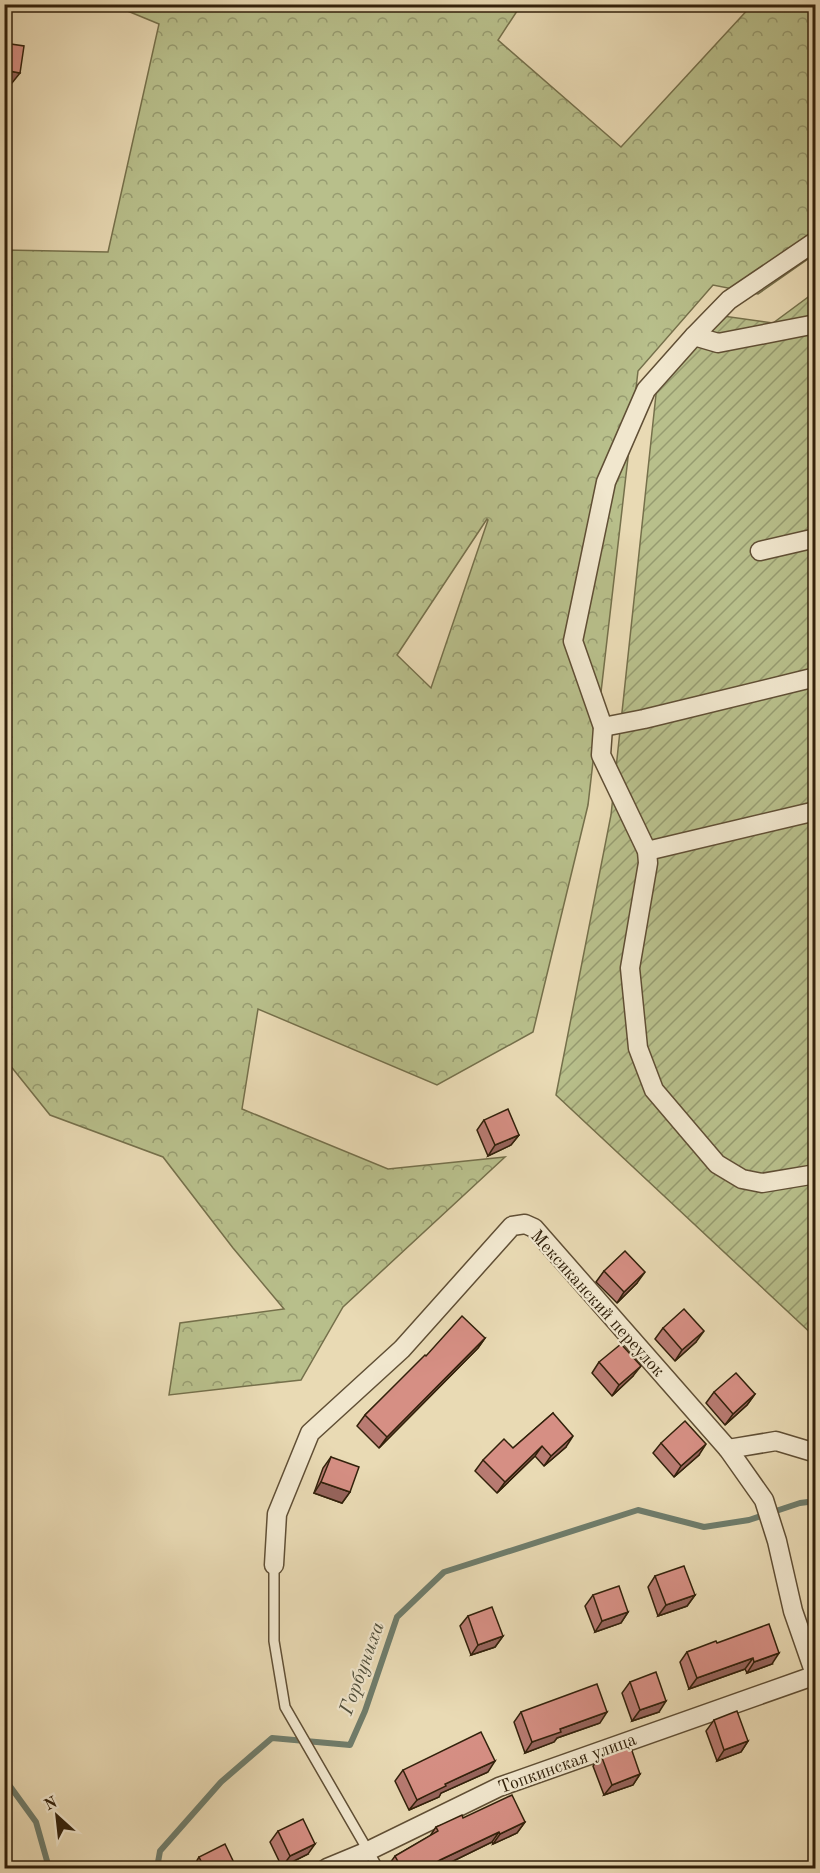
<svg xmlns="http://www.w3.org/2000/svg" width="820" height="1873" font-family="'Old Standard TT',serif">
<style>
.forest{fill:url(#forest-crowns);stroke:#75704b;stroke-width:1.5;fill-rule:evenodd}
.garden{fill:url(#garden-furrows);stroke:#75704b;stroke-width:1.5}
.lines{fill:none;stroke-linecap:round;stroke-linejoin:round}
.stream{stroke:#6f7d6c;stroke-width:6}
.service-casing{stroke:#604f35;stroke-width:12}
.minor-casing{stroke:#604f35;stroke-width:21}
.service{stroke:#f1e7ce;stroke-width:9}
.minor{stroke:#f1e7ce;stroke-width:18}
.wall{fill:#b87b72;stroke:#32210b;stroke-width:1.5}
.shaded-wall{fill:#96645c;stroke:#32210b;stroke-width:1.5}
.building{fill:#d68f84;stroke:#32210b;stroke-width:1.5}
.labels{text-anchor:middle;stroke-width:4.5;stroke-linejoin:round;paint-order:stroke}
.street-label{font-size:18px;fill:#32210b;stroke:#f1e7ce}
.water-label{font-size:20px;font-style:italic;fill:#504f3c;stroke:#f1e7ce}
</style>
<defs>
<pattern id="forest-crowns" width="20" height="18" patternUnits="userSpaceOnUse" patternTransform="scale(1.5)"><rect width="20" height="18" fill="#b8bf8b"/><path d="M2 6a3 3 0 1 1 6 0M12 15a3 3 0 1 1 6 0" fill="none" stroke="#969b70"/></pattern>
<pattern id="garden-furrows" width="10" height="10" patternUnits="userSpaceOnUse" patternTransform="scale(1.5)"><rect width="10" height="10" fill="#b8bf8b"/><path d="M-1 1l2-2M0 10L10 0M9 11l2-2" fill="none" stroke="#969b70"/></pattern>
</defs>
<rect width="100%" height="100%" fill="#e9dab4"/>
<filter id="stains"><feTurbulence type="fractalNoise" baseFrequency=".00333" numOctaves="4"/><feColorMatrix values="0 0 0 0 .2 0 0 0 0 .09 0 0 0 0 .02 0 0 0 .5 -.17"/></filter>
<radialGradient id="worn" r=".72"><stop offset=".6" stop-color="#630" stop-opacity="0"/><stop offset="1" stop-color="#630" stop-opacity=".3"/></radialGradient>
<path class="forest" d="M113 5H521L498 40 621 147 752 5H815V254L758 294 713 285 638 371 588 805 533 1032 437 1085 258 1009 242 1109 388 1169 505 1157 343 1307 301 1380 169 1395 180 1323 284 1309 233 1248 163 1157 50 1115 5 1059V250L108 252 159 24ZM487 519 488 520 431 688 397 655Z"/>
<path class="garden" d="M815 292V1337L556 1095 611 815 657 385 716 315 773 323Z"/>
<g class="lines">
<g class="stream">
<path d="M4 1778 36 1822 49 1868"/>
<path d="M157 1868 160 1851 221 1782 272 1738 350 1745 365 1711 397 1617 444 1572 638 1510 704 1527 749 1520 800 1503 816 1501"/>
</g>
<g class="service-casing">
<path id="service" d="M274 1565V1641L285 1707 378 1868"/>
</g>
<g class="minor-casing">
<g id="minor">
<path d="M816 241 729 300 694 336 646 390 606 482 573 641 603 727 601 755 647 851 648 863 630 968 638 1048 654 1090 717 1164 742 1179 762 1183 816 1174"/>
<path d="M694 336 718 343 816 324"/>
<path d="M760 551 816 538"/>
<path d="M603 727 644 719 816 677"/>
<path d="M647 851 816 811"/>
<path d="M728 1449 776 1441 816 1453"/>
<path d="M274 1565 277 1514 310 1433 402 1349 512 1226 525 1224 534 1228 728 1449 764 1500 777 1541 793 1611 816 1677"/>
<path d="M327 1868 368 1851 499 1787 816 1675"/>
</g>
</g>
<use href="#service" class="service"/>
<use href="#minor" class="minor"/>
</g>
<g class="wall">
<path d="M484 1120 519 1135 511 1145 488 1156 477 1130Z"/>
<path d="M604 1271 637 1283 617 1303 596 1282Z"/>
<path d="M663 1328 696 1342 675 1361 655 1339Z"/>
<path d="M485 1338 478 1348 379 1448 357 1426 365 1415 426 1356Z"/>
<path d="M599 1362 633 1376 612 1396 592 1373Z"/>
<path d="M714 1392 755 1394 747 1405 725 1425 706 1403Z"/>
<path d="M553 1413 566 1447 544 1466 535 1456 497 1493 475 1471 483 1460 513 1448Z"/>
<path d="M661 1443 699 1455 674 1477 653 1453Z"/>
<path d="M331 1457 350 1492 342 1503 314 1493 323 1468Z"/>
<path d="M655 1576 695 1595 687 1606 658 1616 648 1587Z"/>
<path d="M593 1595 628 1612 621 1623 595 1632 585 1606Z"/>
<path d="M468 1616 503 1636 495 1647 471 1655 460 1626Z"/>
<path d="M717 1643 772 1664 747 1673 745 1669 689 1689 680 1662 687 1652Z"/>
<path d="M630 1682 659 1712 632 1721 622 1693Z"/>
<path d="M521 1712 600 1723 557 1738 554 1742 525 1753 514 1722Z"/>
<path d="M714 1720 748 1741 741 1752 717 1761 706 1731Z"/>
<path d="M601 1755 640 1774 633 1785 604 1795 593 1766Z"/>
<path d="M403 1770 488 1772 441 1793 439 1797 409 1810 395 1781Z"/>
<path d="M463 1818 525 1822 517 1833 493 1844 492 1842 437 1869H388L387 1867 395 1856 430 1836 436 1827Z"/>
<path d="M278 1831 308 1854 282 1867 270 1842Z"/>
<path d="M199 1857 237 1869H192Z"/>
</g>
<g class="shaded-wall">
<path d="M4 70 20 73 12 83 4 82Z"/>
<path d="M519 1135 511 1145 488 1156 495 1145Z"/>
<path d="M645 1272 637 1283 617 1303 624 1292Z"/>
<path d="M704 1331 696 1342 675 1361 682 1350Z"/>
<path d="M485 1338 478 1348 379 1448 387 1437Z"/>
<path d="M641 1366 633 1376 612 1396 619 1385Z"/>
<path d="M755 1394 747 1405 725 1425 733 1414Z"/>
<path d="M573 1436 566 1447 544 1466 551 1456Z"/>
<path d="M706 1444 699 1455 674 1477 681 1466Z"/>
<path d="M542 1446 535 1456 497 1493 505 1482Z"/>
<path d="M321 1482 350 1492 342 1503 314 1493Z"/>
<path d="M695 1595 687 1606 658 1616 666 1605Z"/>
<path d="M628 1612 621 1623 595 1632 602 1621Z"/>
<path d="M503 1636 495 1647 471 1655 478 1645Z"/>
<path d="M779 1653 772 1664 747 1673 754 1662Z"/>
<path d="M753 1658 745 1669 689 1689 697 1678Z"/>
<path d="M666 1701 659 1712 632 1721 640 1710Z"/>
<path d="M607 1712 600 1723 557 1738 554 1742 525 1753 532 1742 560 1729Z"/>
<path d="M748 1741 741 1752 717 1761 724 1750Z"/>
<path d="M495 1761 488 1772 441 1793 439 1797 409 1810 417 1800 445 1784Z"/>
<path d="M640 1774 633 1785 604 1795 612 1785Z"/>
<path d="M525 1822 517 1833 493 1844 500 1834Z"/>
<path d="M499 1832 492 1842 437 1869H426L440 1860Z"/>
<path d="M315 1844 308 1854 282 1867 290 1856Z"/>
</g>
<g class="building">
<path d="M4 43 24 46 20 73 4 70Z"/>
<path d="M508 1109 519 1135 495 1145 484 1120Z"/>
<path d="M625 1251 645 1272 624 1292 604 1271Z"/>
<path d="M684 1309 704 1331 682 1350 663 1328Z"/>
<path d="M462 1316 485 1338 387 1437 365 1415 425 1355 426 1356Z"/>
<path d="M621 1344 641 1366 619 1385 599 1362Z"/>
<path d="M736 1373 755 1394 733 1414 714 1392Z"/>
<path d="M553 1413 573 1436 551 1456 542 1446 505 1482 483 1460 504 1439 513 1448Z"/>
<path d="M685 1421 706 1444 681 1466 661 1443Z"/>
<path d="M331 1457 359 1467 350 1492 321 1482Z"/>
<path d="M684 1566 695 1595 666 1605 655 1576Z"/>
<path d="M619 1586 628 1612 602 1621 593 1595Z"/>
<path d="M492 1607 503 1636 478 1645 468 1616Z"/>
<path d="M769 1624 779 1653 754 1662 753 1658 697 1678 687 1652 716 1641 717 1643Z"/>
<path d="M656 1672 666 1701 640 1710 630 1682Z"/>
<path d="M597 1684 607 1712 560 1729 561 1732 532 1742 521 1712Z"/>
<path d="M737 1711 748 1741 724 1750 714 1720Z"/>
<path d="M481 1732 495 1761 445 1784 446 1786 417 1800 403 1770Z"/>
<path d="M630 1745 640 1774 612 1785 601 1755Z"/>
<path d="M512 1795 525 1822 500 1834 499 1832 440 1860 426 1869H402L395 1856 438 1831 436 1827 462 1815 463 1818Z"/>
<path d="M303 1819 315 1844 290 1856 278 1831Z"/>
<path d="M225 1844 237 1869H205L199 1857Z"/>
</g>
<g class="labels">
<g class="street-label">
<text transform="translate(598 1303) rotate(48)" y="6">Мексиканский переулок</text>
<text transform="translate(567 1763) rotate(-20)" y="6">Топкинская улица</text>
</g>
<g class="water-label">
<text transform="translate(361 1668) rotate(-70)" y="7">Горбуниха</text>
</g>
</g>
<rect width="820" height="1873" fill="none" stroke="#e9dab4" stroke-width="24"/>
<rect x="6" y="6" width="808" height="1861" fill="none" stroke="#32210b" stroke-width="3"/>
<rect x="12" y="12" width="796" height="1849" fill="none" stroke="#32210b" stroke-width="1.5"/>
<g transform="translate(57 1816) rotate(333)" stroke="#f1e7ce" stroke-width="4.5" paint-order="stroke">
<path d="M0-4.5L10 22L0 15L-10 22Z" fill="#32210b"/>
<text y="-9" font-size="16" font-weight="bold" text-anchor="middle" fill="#32210b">N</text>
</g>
<rect width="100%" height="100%" filter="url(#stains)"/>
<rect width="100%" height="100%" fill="url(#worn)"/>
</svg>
